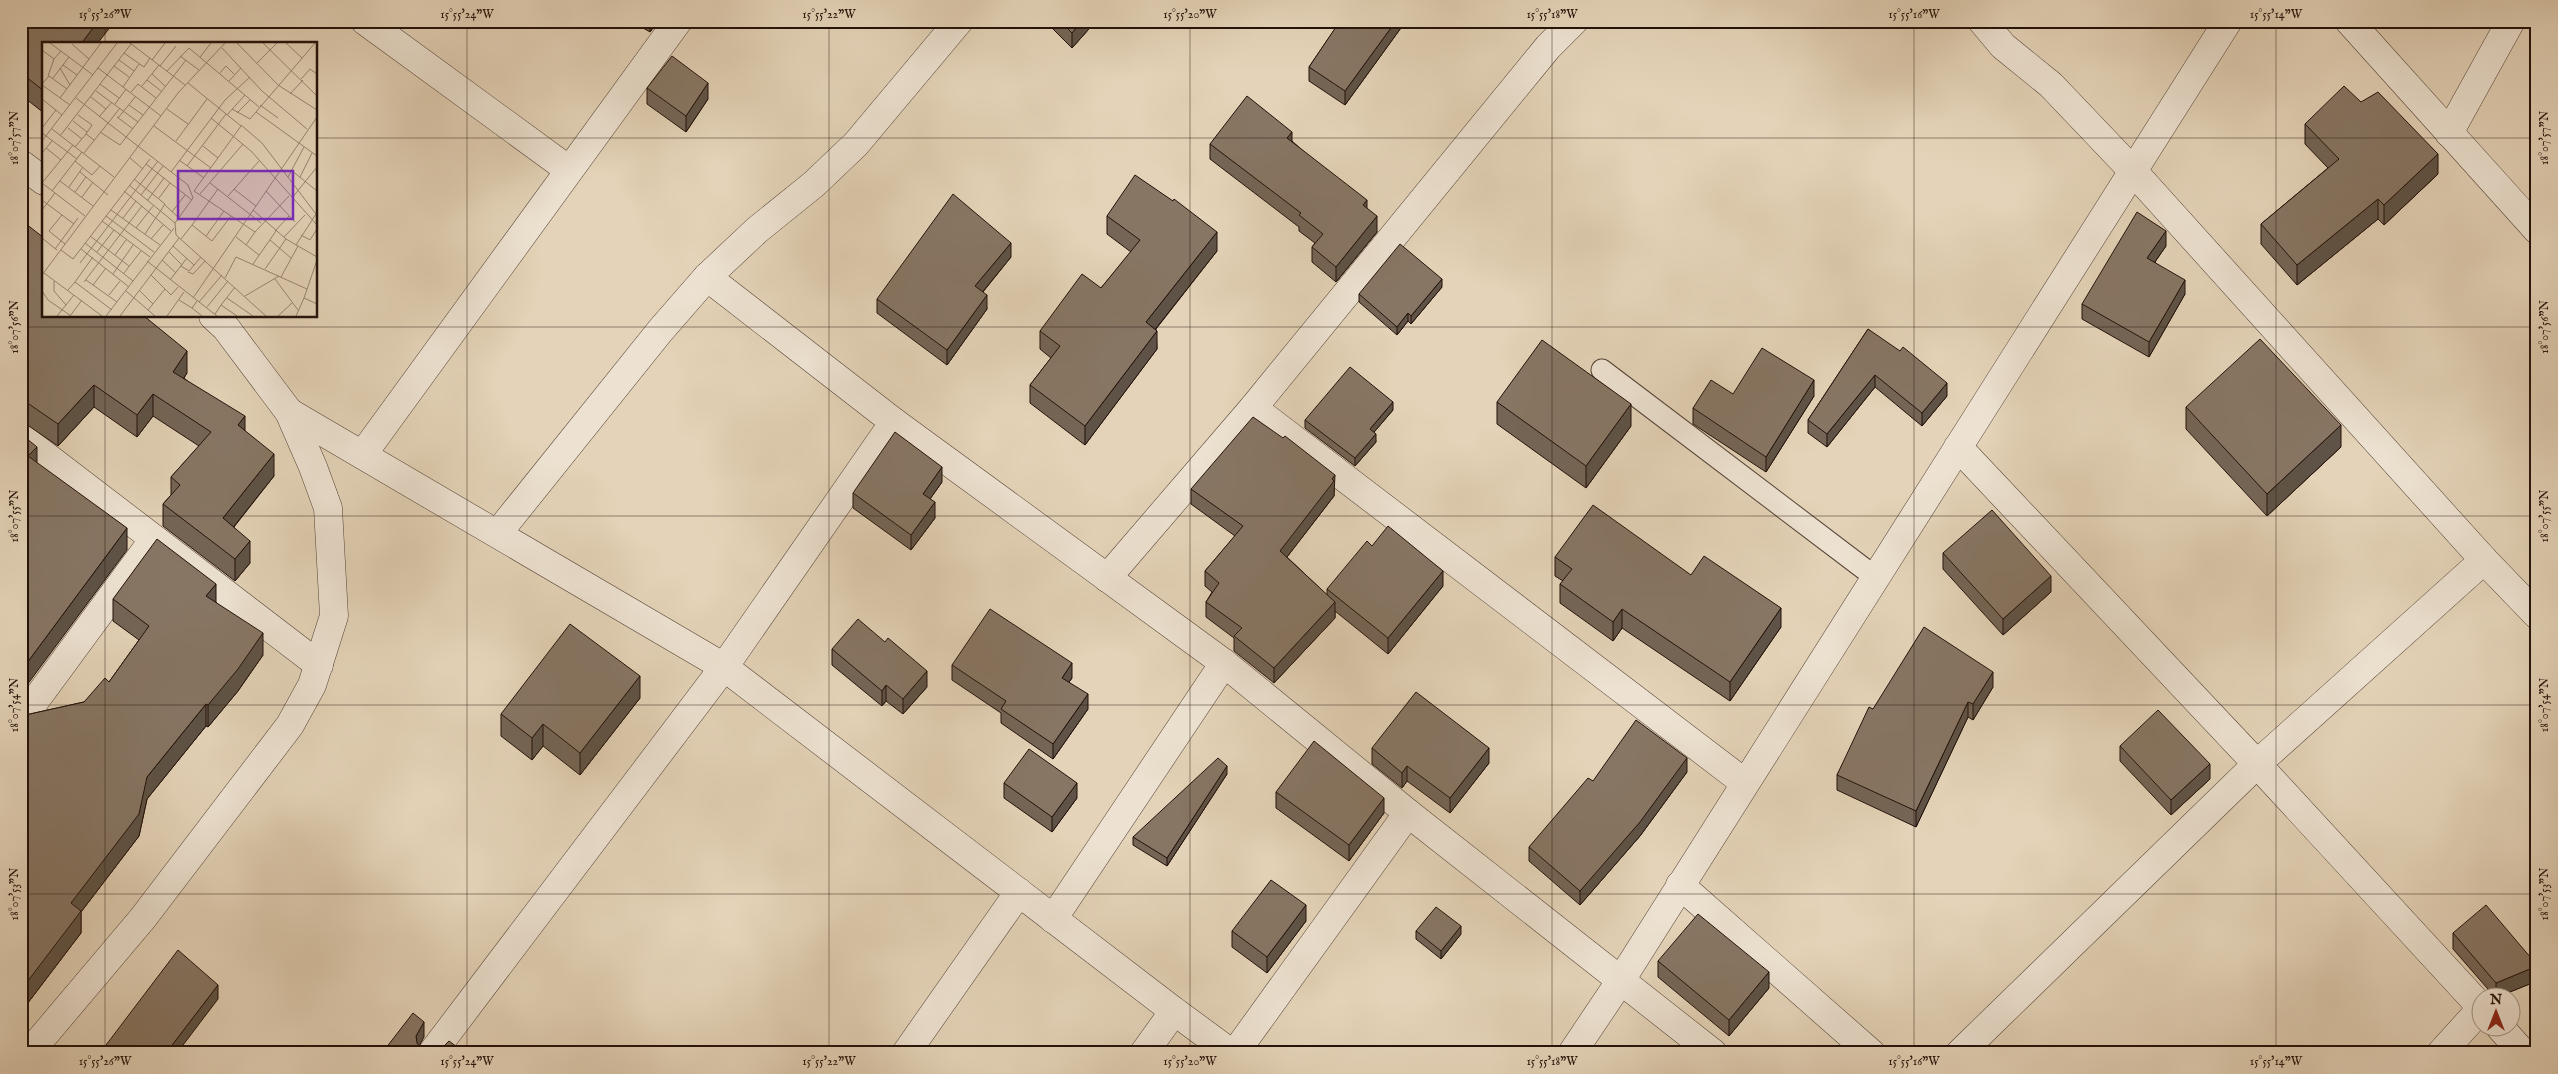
<svg xmlns="http://www.w3.org/2000/svg" width="2558" height="1074" font-family="'IM FELL English',serif">
<style>
.lines{fill:none;stroke-linecap:round;stroke-linejoin:round}
.service-casing{stroke:#534236;stroke-width:23}
.minor-casing{stroke:#534236;stroke-width:29}
.tertiary-casing{stroke:#534236;stroke-width:29}
.service{stroke:#ede2d1;stroke-width:21}
.minor{stroke:#ede2d1;stroke-width:28}
.tertiary{stroke:#ede2d1;stroke-width:28}
.wall{fill:#746556;stroke:#23110a}
.shaded-wall{fill:#5e5346;stroke:#23110a}
.building{fill:#877664;stroke:#23110a}
.ticks{fill:none;stroke:#23110a;stroke-width:1;stroke-opacity:0.45}
.inset-road{fill:none;stroke:#978572;stroke-width:1}
.view{fill:#7b2cbf;fill-opacity:0.15;stroke:#7b2cbf;stroke-width:2.5}
.inset-edge{fill:none;stroke:#23110a;stroke-width:2.5}
.neatline{fill:none;stroke:#23110a;stroke-width:2}
.ticks-label{font-size:12px;text-anchor:middle;fill:#23110a}
</style>
<rect width="100%" height="100%" fill="#e4d3b8"/>
<filter id="stains"><feTurbulence type="fractalNoise" baseFrequency=".004" numOctaves="4"/><feColorMatrix values="0 0 0 0 .2 0 0 0 0 .09 0 0 0 0 .02 0 0 0 .5 -.17"/></filter>
<radialGradient id="worn" r=".72"><stop offset=".6" stop-color="#630" stop-opacity="0"/><stop offset="1" stop-color="#630" stop-opacity=".3"/></radialGradient>
<g class="lines">
<g class="service-casing">
<path id="service" d="M1602 370 1875 577"/>
</g>
<g class="minor-casing">
<g id="minor">
<path d="M365 21 569 170"/>
<path d="M1982 21 2003 46 2051 85 2132 170 2484 560 2537 615"/>
<path d="M2349 21 2537 230"/>
<path d="M2449 133 2511 21"/>
<path d="M707 277 894 422 1224 663 1408 813 1713 1053"/>
<path d="M1253 408 1745 783"/>
<path d="M289 412 724 667 1174 1011 1231 1053"/>
<path d="M21 437 319 665"/>
<path d="M1958 447 2257 764 2480 1006"/>
<path d="M363 454 678 21"/>
<path d="M498 533 660 331 707 277 757 230 814 184 856 144 959 21"/>
<path d="M1107 578 1253 408 1548 47 1574 21"/>
<path d="M21 720 154 539"/>
<path d="M1680 885 1871 1053"/>
<path d="M1053 919 1224 663"/>
<path d="M2499 1026 2523 1053"/>
<path d="M432 1053 724 667 894 422"/>
<path d="M906 1053 1019 892"/>
<path d="M1144 1053 1174 1011"/>
<path d="M1235 1053 1408 813"/>
<path d="M1572 1053 1621 980 2228 21"/>
<path d="M1960 1053 2257 764 2484 560"/>
<path d="M2441 1053 2480 1010"/>
</g>
</g>
<g class="tertiary-casing">
<g id="tertiary">
<path d="M21 164 44 181"/>
<path d="M29 1053 143 918 290 725 312 685 334 616 328 508 313 467 289 412 226 328 213 316"/>
</g>
</g>
<use href="#service" class="service"/>
<use href="#minor" class="minor"/>
<use href="#tertiary" class="tertiary"/>
</g>
<g class="wall">
<path d="M21 21 44 44V113L21 95Z"/>
<path d="M631 21H658L650 32Z"/>
<path d="M1045 21H1096L1072 48Z"/>
<path d="M1336 21H1406L1345 105 1309 81V67L1339 23Z"/>
<path d="M647 88 708 99 686 132 647 104Z"/>
<path d="M2361 102 2438 174 2384 225 2378 219 2297 285 2261 244V224L2328 168 2305 144V124Z"/>
<path d="M1292 141 1367 208 1377 232 1336 282 1312 262V247L1315 243 1299 231V227L1210 159V144Z"/>
<path d="M1107 216 1217 251 1156 329 1157 349 1085 445 1030 403V385L1051 358 1040 349V331L1101 288 1131 252 1107 234Z"/>
<path d="M21 220 187 373 184 378 245 431 274 476 234 527 250 563 235 581 163 526V504L171 495V477L199 446 153 416 137 437 94 407 58 446 23 422H21Z"/>
<path d="M2166 246 2155 262 2185 294 2149 357 2082 319V304Z"/>
<path d="M1011 257 983 292 987 309 947 365 877 313V299Z"/>
<path d="M1442 287 1411 324 1408 321 1397 335 1359 302V294Z"/>
<path d="M1868 329 1947 396 1922 426 1875 387 1827 447 1808 433V420Z"/>
<path d="M1733 394 1814 396 1766 472 1693 424V408Z"/>
<path d="M1497 402 1631 426 1586 488 1497 424Z"/>
<path d="M2186 407 2341 447 2267 516 2186 429Z"/>
<path d="M1393 410 1374 432 1376 442 1355 466 1305 428V420Z"/>
<path d="M942 482 930 499 935 518 911 550 853 508V493Z"/>
<path d="M1191 489 1335 490 1334 491V496L1287 557 1327 595V589L1372 546 1443 586 1388 654 1335 611V618L1274 683 1234 651V638L1206 617V602L1212 592 1205 586V571L1235 536 1191 504Z"/>
<path d="M1943 553 2051 592 2003 635 1943 569Z"/>
<path d="M1555 557 1781 627 1730 701 1622 628 1613 641 1560 603V584L1563 581 1555 576Z"/>
<path d="M113 599 216 602 263 655 238 691 208 727 206 726 147 799 139 836 81 912V933L21 1012V716L84 702 109 682 139 640 113 621Z"/>
<path d="M832 649 927 687 903 714 886 701 882 706 832 665Z"/>
<path d="M952 665 1072 678 1069 682 1088 709 1053 759 1001 723V713L952 680Z"/>
<path d="M1993 687 1973 720 1968 717 1916 827 1837 790V775L1873 709Z"/>
<path d="M640 698 580 775 543 746 532 760 501 736V714Z"/>
<path d="M2120 746 2210 779 2171 815 2120 761Z"/>
<path d="M1372 748 1489 763 1450 813 1407 781 1402 788 1372 764Z"/>
<path d="M1687 772 1640 836 1580 905 1529 861V847L1593 781Z"/>
<path d="M1227 774 1167 866 1133 845V837Z"/>
<path d="M1004 783 1077 798 1052 832 1004 798Z"/>
<path d="M1276 792 1384 813 1349 861 1276 808Z"/>
<path d="M1306 921 1267 973 1232 947V931Z"/>
<path d="M1416 931 1461 934 1441 959 1416 939Z"/>
<path d="M2453 933 2537 981 2500 996H2494L2453 949Z"/>
<path d="M1658 961 1769 988 1729 1036 1658 977Z"/>
</g>
<g class="shaded-wall">
<path d="M98 21H115L97 44H81Z"/>
<path d="M650 21H658L650 32Z"/>
<path d="M1082 21H1096L1072 48V33Z"/>
<path d="M1396 21H1406L1345 105V91Z"/>
<path d="M708 83V99L686 132V116Z"/>
<path d="M1292 132V147L1287 138Z"/>
<path d="M2438 154V174L2384 225V205Z"/>
<path d="M2378 199V219L2297 285V265Z"/>
<path d="M1367 200V216L1363 205Z"/>
<path d="M1377 216V232L1336 282V267Z"/>
<path d="M2166 231V246L2147 273V258Z"/>
<path d="M1217 232V251L1146 341V322Z"/>
<path d="M1011 243V257L975 301V286Z"/>
<path d="M1442 279V287L1411 324V316Z"/>
<path d="M2185 280V294L2149 357V342Z"/>
<path d="M987 295V309L947 365V350Z"/>
<path d="M1408 313V321L1397 335V327Z"/>
<path d="M1157 331V349L1085 445V426Z"/>
<path d="M187 351V373L173 394V372Z"/>
<path d="M1875 375V387L1827 447V434Z"/>
<path d="M1814 380V396L1766 472V457Z"/>
<path d="M1947 383V396L1922 426V413Z"/>
<path d="M94 385V407L58 446V424Z"/>
<path d="M153 394V416L137 437V415Z"/>
<path d="M1393 402V410L1370 437V429Z"/>
<path d="M1631 404V426L1586 488V466Z"/>
<path d="M245 416V438L238 425Z"/>
<path d="M2341 425V447L2267 516V494Z"/>
<path d="M1376 434V442L1355 466V458Z"/>
<path d="M37 447V469L28 456Z"/>
<path d="M274 454V476L223 540V518Z"/>
<path d="M942 467V482L923 509V494Z"/>
<path d="M1335 475 1334 496 1280 566V551Z"/>
<path d="M935 502V518L911 550V535Z"/>
<path d="M127 528V550L21 693V671Z"/>
<path d="M250 541V563L235 581V559Z"/>
<path d="M1443 571V586L1388 654V638Z"/>
<path d="M2051 576V592L2003 635V619Z"/>
<path d="M216 584V606L206 596Z"/>
<path d="M1335 602V618L1274 683V668Z"/>
<path d="M1781 608V627L1730 701V682Z"/>
<path d="M1622 609V628L1613 641V622Z"/>
<path d="M263 633V655L238 691 208 727V705Z"/>
<path d="M1072 663V678L1062 692V678Z"/>
<path d="M927 671V687L903 714V699Z"/>
<path d="M1993 672V687L1973 720V704Z"/>
<path d="M640 676V698L580 775V753Z"/>
<path d="M886 685V701L882 706V691Z"/>
<path d="M1088 694V709L1053 759V744Z"/>
<path d="M1968 702V717L1916 827V811Z"/>
<path d="M206 704V726L147 799 139 836 81 912V933L21 1012V990L71 903 147 777Z"/>
<path d="M543 724V746L532 760V738Z"/>
<path d="M1489 748V763L1450 813V798Z"/>
<path d="M1687 758V772L1640 836 1580 905V891Z"/>
<path d="M2210 764V779L2171 815V800Z"/>
<path d="M1227 766V774L1167 866V858Z"/>
<path d="M1407 766V781L1402 788V773Z"/>
<path d="M1077 783V798L1052 832V817Z"/>
<path d="M1384 798V813L1349 861V845Z"/>
<path d="M1306 905V921L1267 973V957Z"/>
<path d="M1461 926V934L1441 959V951Z"/>
<path d="M2537 966V981L2500 996H2496V983Z"/>
<path d="M1769 972V988L1729 1036V1020Z"/>
<path d="M218 985V999L177 1053H166Z"/>
<path d="M424 1022V1037L416 1052V1036Z"/>
</g>
<g class="building">
<path d="M21 21H98L81 44H44V91L21 73Z"/>
<path d="M1060 21H1082L1072 33Z"/>
<path d="M1340 21H1396L1345 91 1309 67Z"/>
<path d="M672 56 708 83 686 116 647 88Z"/>
<path d="M2344 86 2361 102 2378 92 2438 154 2384 205 2378 199 2297 265 2261 224 2339 159 2305 124Z"/>
<path d="M1247 96 1292 132 1287 138 1367 200 1363 205 1377 216 1336 267 1312 247 1323 234 1299 215 1301 213 1210 144Z"/>
<path d="M1135 175 1173 201 1174 199 1217 232 1146 322 1157 331 1085 426 1030 385 1060 346 1040 331 1082 274 1101 288 1140 240 1107 216Z"/>
<path d="M953 194 1011 243 975 286 987 295 947 350 877 299Z"/>
<path d="M2137 212 2166 231 2147 258 2185 280 2149 342 2082 304Z"/>
<path d="M21 220 44 238V316H144L187 351 173 372 245 416 238 425 274 454 223 518 250 541 235 559 163 504 180 485 171 477 211 432 153 394 137 415 94 385 58 424 23 400H21Z"/>
<path d="M1400 244 1442 279 1411 316 1408 313 1397 327 1359 294Z"/>
<path d="M1868 329 1900 351 1903 347 1947 383 1922 413 1875 375 1827 434 1808 420Z"/>
<path d="M2260 339 2341 425 2267 494 2186 407Z"/>
<path d="M1542 340 1631 404 1586 466 1497 402Z"/>
<path d="M1762 348 1814 380 1766 457 1693 408 1711 380 1733 394Z"/>
<path d="M1350 367 1393 402 1370 429 1376 434 1355 458 1305 420Z"/>
<path d="M1253 417 1283 438 1285 436 1335 475 1332 479 1334 481 1280 551 1335 602 1274 668 1234 636 1242 628 1206 602 1219 583 1205 571 1243 526 1191 489Z"/>
<path d="M895 432 942 467 923 494 935 502 911 535 853 493Z"/>
<path d="M21 434 37 447 28 456 127 528 21 671Z"/>
<path d="M1593 505 1691 575 1704 556 1781 608 1730 682 1622 609 1613 622 1560 584 1572 569 1555 557Z"/>
<path d="M1992 510 2051 576 2003 619 1943 553Z"/>
<path d="M1388 526 1443 571 1388 638 1327 589 1367 541 1372 546Z"/>
<path d="M157 539 216 584 206 596 263 633 238 669 208 705 206 704 147 777 139 814 71 903 81 911 21 990V716L84 702 105 678 109 682 149 626 113 599Z"/>
<path d="M990 609 1072 663 1062 678 1088 694 1053 744 1001 709 1006 701 952 665Z"/>
<path d="M858 619 885 642 888 638 927 671 903 699 886 685 882 691 832 649Z"/>
<path d="M570 624 640 676 580 753 543 724 532 738 501 714Z"/>
<path d="M1924 627 1993 672 1973 704 1968 702 1916 811 1837 775 1869 707 1873 709Z"/>
<path d="M1416 692 1489 748 1450 798 1407 766 1402 773 1372 748Z"/>
<path d="M2158 710 2210 764 2171 800 2120 746Z"/>
<path d="M1636 720 1687 758 1640 822 1580 891 1529 847 1588 778 1593 781Z"/>
<path d="M1314 741 1384 798 1349 845 1276 792Z"/>
<path d="M1029 749 1077 783 1052 817 1004 783Z"/>
<path d="M1218 758 1227 766 1167 858 1133 837Z"/>
<path d="M1271 880 1306 905 1267 957 1232 931Z"/>
<path d="M2486 905 2537 965V966L2496 983 2453 933Z"/>
<path d="M1436 907 1461 926 1441 951 1416 931Z"/>
<path d="M1698 914 1769 972 1729 1020 1658 961Z"/>
<path d="M178 950 218 985 166 1053H100Z"/>
<path d="M413 1013 424 1022 416 1036 417 1043 422 1050 429 1053H382Z"/>
<path d="M449 1041 465 1053H431L438 1052Z"/>
</g>
<path class="ticks" d="M105 21V44M467 21V1053M829 21V1053M1190 21V1053M1552 21V1053M1914 21V1053M2276 21V1053M21 138H44M316 138H2537M105 316V1053M21 327H2537M21 516H2537M21 705H2537M21 894H2537"/>
<g transform="translate(42 42)">
<rect width="275" height="275" fill="#e4d3b8"/>
<path class="inset-road" d="M8 1 51 33M88 1 143 43M195 1 236 43 275 68M221 1 275 54M244 1 260 16M30 2 47 17M180 6 220 49 265 87M0 8 12 17 19 9M82 11 102 25 108 16M138 14 157 28M158 15 169 1M77 18 92 29M110 18 123 1M215 21 235 1M21 23 35 33M72 24 87 35M118 24 134 4M18 26 28 43M56 26 119 74M125 29 147 6 217 65M178 31 184 24 192 32M110 32 123 44M6 34 12 17M11 36 27 15M259 37 268 27 275 32M105 38 119 49M187 39 199 26M146 41 199 84 152 149M0 42 7 34 25 47M58 42 77 56M0 43 28 63M100 44 117 23M81 45 97 22M54 49 96 80M89 50 96 42 114 56M248 52 261 38M49 55 64 67M18 56 59 1M34 56 146 143 151 156 133 181 134 193 224 274M0 57 20 73M73 62 84 47M87 63 101 73M218 63 236 76M125 67 146 82M190 67 208 77 273 1M214 70 275 114M195 71 208 58M36 73 50 83 44 92M185 73 203 53M57 75 70 60M75 75 91 87M76 76 94 54M169 76 209 109 275 183M31 79 45 90M199 83 220 101 274 172 254 203M112 84 169 126M0 86 14 68M26 86 40 97M10 87 72 135M58 90 78 103 144 18M0 91 35 117M18 94 89 2M0 99 75 1M134 99 165 57M161 104 176 116M33 105 44 92 52 98M4 106 19 118M0 111 10 99M42 111 78 66M88 116 101 127M137 118 162 136M33 119 50 133 58 124M104 122 150 158M145 124 184 72M249 128 275 149M38 130 66 153M129 130 183 58 208 35M246 135 262 105M258 135 270 111M92 137 123 162 103 192M18 139 51 164M0 141 31 103M0 141 43 174M168 141 219 181M87 143 133 181M27 145 41 125M192 147 214 164M10 149 40 110M82 149 129 189M152 149 213 190 247 154M224 149 253 180M33 150 44 135M158 152 201 102M99 153 121 124M186 154 217 119M40 155 51 140M117 156 128 141M250 156 275 125M0 158 32 182M105 159 122 136M123 163 137 176M0 168 13 151M69 168 118 203M211 168 244 197 275 215M130 170 143 153M20 173 7 189 23 202M64 174 112 210M81 176 94 159M60 179 108 215M150 183 176 147M94 186 111 164M233 189 247 174M259 193 268 198 275 187M48 194 87 224M164 194 182 169M194 195 217 213M242 195 263 173M0 196 15 208M109 197 121 183M139 197 150 183 170 199 189 174M228 198 249 216M43 201 91 239M204 203 213 190M131 204 152 223M13 207 36 176M39 207 87 245M19 208 31 217 108 117M55 210 72 188M127 210 140 223M73 213 84 198M120 218 134 231M105 219 175 274M38 221 116 119M211 222 234 189M139 224 147 229 159 215M223 227 244 197M146 230 151 232 163 219M2 231 60 274M82 231 99 209M71 232 91 203M0 233 136 51 183 1M109 233 129 253 136 245M239 235 256 204M183 236 194 215 265 247M233 237 256 268M44 238 75 260M128 238 145 216M12 239V249L24 263M33 240 51 215M42 240 100 164M51 243 64 226M26 248 33 240 70 268M0 249 6 258 29 274M84 249 113 274M98 249 111 262M67 253 78 239M203 254 237 234M151 256 275 75M185 256 211 274M262 256 275 218M137 258 150 266M155 259 150 266 160 274M157 260 180 233M179 263 193 245M165 265 186 239M106 268 123 247M173 272 179 263 195 274M15 274 32 253M28 274 40 258M64 274 132 186M78 274 137 196M125 274 142 250M236 274 250 261M254 274 262 256 275 262"/>
<path class="view" d="M136 129H251V177H136Z"/>
<rect width="275" height="275" class="inset-edge"/>
</g>
<rect width="2558" height="1074" fill="none" stroke="#e4d3b8" stroke-width="55"/>
<g transform="translate(2496 1012)"><circle r="24" fill="#ede2d1" stroke="#9c8e81"/>
<path d="M0-4L9 19L0 12L-9 19Z" fill="#8f2418"/>
<text y="-8" font-size="14" font-weight="bold" text-anchor="middle" fill="#23110a">N</text>
</g>
<rect x="28" y="28" width="2502" height="1018" class="neatline"/>
<g class="ticks-label">
<text x="105" y="18">15°55'26"W</text>
<text x="467" y="18">15°55'24"W</text>
<text x="829" y="18">15°55'22"W</text>
<text x="1190" y="18">15°55'20"W</text>
<text x="1552" y="18">15°55'18"W</text>
<text x="1914" y="18">15°55'16"W</text>
<text x="2276" y="18">15°55'14"W</text>
<text transform="translate(14 138) rotate(-90)" y="4">18°07'57"N</text>
<text transform="translate(2544 138) rotate(-90)" y="4">18°07'57"N</text>
<text transform="translate(14 327) rotate(-90)" y="4">18°07'56"N</text>
<text transform="translate(2544 327) rotate(-90)" y="4">18°07'56"N</text>
<text transform="translate(14 516) rotate(-90)" y="4">18°07'55"N</text>
<text transform="translate(2544 516) rotate(-90)" y="4">18°07'55"N</text>
<text transform="translate(14 705) rotate(-90)" y="4">18°07'54"N</text>
<text transform="translate(2544 705) rotate(-90)" y="4">18°07'54"N</text>
<text transform="translate(14 894) rotate(-90)" y="4">18°07'53"N</text>
<text transform="translate(2544 894) rotate(-90)" y="4">18°07'53"N</text>
<text x="105" y="1065">15°55'26"W</text>
<text x="467" y="1065">15°55'24"W</text>
<text x="829" y="1065">15°55'22"W</text>
<text x="1190" y="1065">15°55'20"W</text>
<text x="1552" y="1065">15°55'18"W</text>
<text x="1914" y="1065">15°55'16"W</text>
<text x="2276" y="1065">15°55'14"W</text>
</g>
<rect width="100%" height="100%" filter="url(#stains)"/>
<rect width="100%" height="100%" fill="url(#worn)"/>
</svg>
